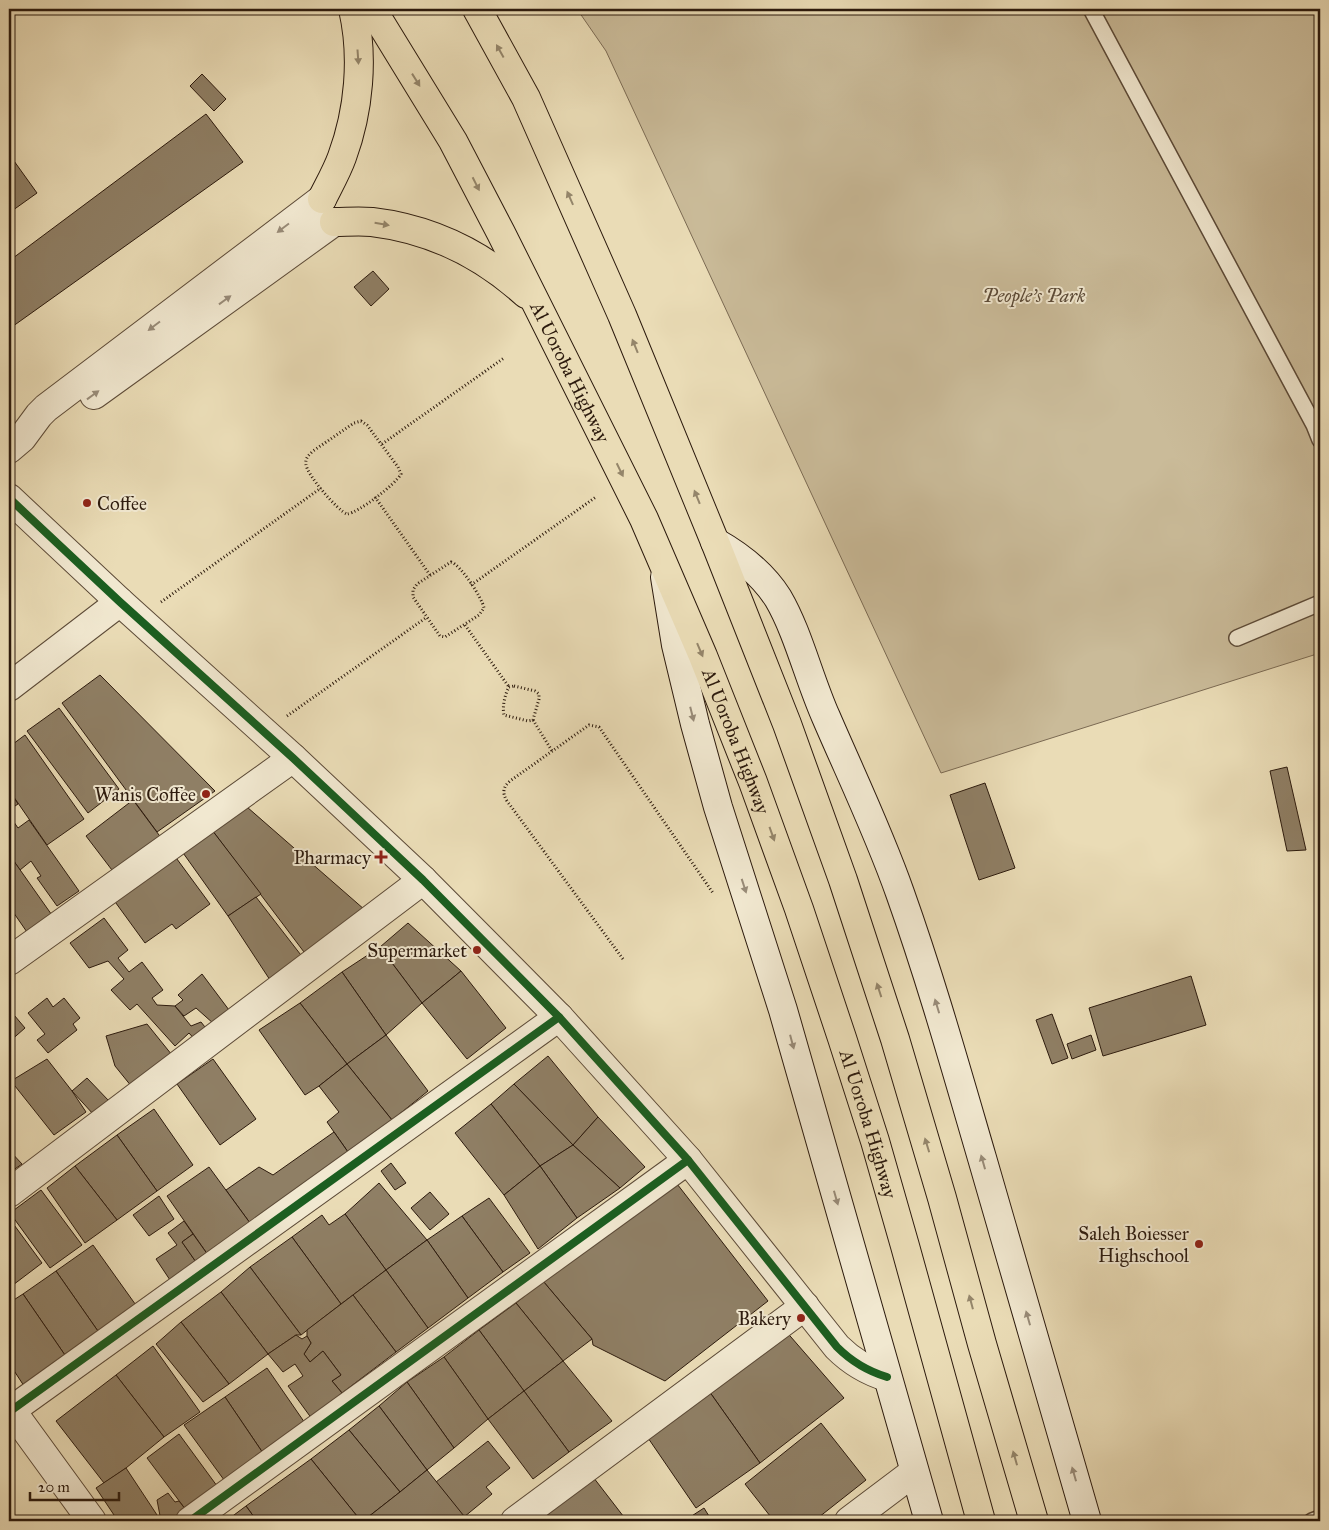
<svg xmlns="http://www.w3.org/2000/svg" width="1329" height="1530" font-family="'IM FELL Great Primer',serif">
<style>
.green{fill:#cabb99;stroke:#7b6a53}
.building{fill:#8f7f65;stroke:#2c1a0d}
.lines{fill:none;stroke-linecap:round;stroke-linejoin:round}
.service-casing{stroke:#5c4a37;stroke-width:18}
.minor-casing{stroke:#5c4a37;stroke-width:30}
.tertiary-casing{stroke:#5c4a37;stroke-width:30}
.secondary-casing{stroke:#2c1a0d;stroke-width:30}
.trunk-casing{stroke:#2c1a0d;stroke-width:30}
.path{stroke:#2c1a0d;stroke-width:3;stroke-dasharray:1 2.5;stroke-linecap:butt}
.service{stroke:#f1e8d0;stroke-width:15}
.minor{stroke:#f1e8d0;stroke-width:28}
.tertiary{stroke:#f1e8d0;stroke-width:28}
.secondary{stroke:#f1e8d0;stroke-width:28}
.trunk{stroke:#eadcb6;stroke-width:28}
.cycleway-casing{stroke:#f1e8d0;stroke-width:11}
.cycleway{stroke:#1b5e20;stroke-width:8}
.oneway{fill:#94856a}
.oneway2{fill:#988b78}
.poi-dot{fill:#8f2418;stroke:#f1e8d0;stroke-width:2}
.labels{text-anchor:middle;stroke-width:4;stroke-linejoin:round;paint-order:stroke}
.park-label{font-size:19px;font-style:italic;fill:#5b4a37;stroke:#f1e8d0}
.street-label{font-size:19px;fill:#2c1a0d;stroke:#f1e8d0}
.poi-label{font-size:19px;fill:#2c1a0d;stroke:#f1e8d0;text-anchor:end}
</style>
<rect width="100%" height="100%" fill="#eadcb6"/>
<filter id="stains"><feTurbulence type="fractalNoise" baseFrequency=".004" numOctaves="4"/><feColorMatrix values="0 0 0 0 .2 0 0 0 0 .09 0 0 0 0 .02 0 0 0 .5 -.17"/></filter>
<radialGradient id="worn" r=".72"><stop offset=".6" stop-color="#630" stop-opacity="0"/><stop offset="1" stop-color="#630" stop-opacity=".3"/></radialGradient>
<path class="green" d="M577 9H1320V653L941 773 606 51Z"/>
<g class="building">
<path d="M202 74 226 99 214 111 190 86Z"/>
<path d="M206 114 243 162 9 329V261Z"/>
<path d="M9 154 37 193 9 213Z"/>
<path d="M373 271 389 289 371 306 354 287Z"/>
<path d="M100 675 215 791 157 832 62 703Z"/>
<path d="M59 708 119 789 88 813 27 731Z"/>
<path d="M25 735 84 819 47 845 9 790V747Z"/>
<path d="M1287 767 1306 850 1287 851 1270 771Z"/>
<path d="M985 783 1015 868 979 880 950 795Z"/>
<path d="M9 790 18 804 9 810Z"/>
<path d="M133 800 162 839 115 874 86 836Z"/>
<path d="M247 807 365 910 307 956 212 830Z"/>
<path d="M9 815 18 828 29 820 79 891 57 906 37 878 41 876 31 861 20 870 11 857 9 858Z"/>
<path d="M212 830 261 894 228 916 181 850Z"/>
<path d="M174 855 210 904 176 929 172 924 145 943 113 899Z"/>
<path d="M11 857 54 918 29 935 9 906V858Z"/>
<path d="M256 897 304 959 272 983 228 916Z"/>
<path d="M104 918 128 950 118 958 129 972 142 962 163 990 152 998 157 1005 175 1006 191 1026 201 1022 209 1032 197 1042 189 1033 175 1046 137 1004 130 1010 111 990 124 979 108 961 89 968 70 943Z"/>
<path d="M408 923 461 971 422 1003 380 947Z"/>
<path d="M380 947 422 1003 386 1035 342 972Z"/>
<path d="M461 971 506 1028 467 1059 422 1003Z"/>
<path d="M342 972 386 1035 347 1064 300 1003Z"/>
<path d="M202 974 229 1010 214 1024 196 1008 184 1016 175 1006 183 1000 178 995Z"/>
<path d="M1191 976 1206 1025 1103 1056 1089 1008Z"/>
<path d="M47 998 53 1007 64 998 80 1018 73 1024 77 1030 48 1053 37 1040 45 1034 28 1013Z"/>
<path d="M300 1003 347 1064 319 1086 305 1095 259 1030Z"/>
<path d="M9 1009 25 1028 9 1042Z"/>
<path d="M1052 1014 1068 1058 1052 1064 1036 1020Z"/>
<path d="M147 1024 172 1055 132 1087 115 1066 106 1036Z"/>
<path d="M386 1035 428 1091 392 1120 347 1064Z"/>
<path d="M1091 1035 1096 1050 1072 1059 1067 1044Z"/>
<path d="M548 1056 598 1117 573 1145 514 1084Z"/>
<path d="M47 1059 72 1091 86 1112 54 1135 11 1081Z"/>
<path d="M213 1059 256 1119 220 1145 177 1084Z"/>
<path d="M347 1064 392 1120 348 1152 327 1122 339 1112 319 1086Z"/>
<path d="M87 1078 109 1101 94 1115 72 1091Z"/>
<path d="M514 1084 573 1145 540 1166 491 1104Z"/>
<path d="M491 1104 540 1166 504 1195 455 1133Z"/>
<path d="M154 1109 193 1165 157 1191 117 1135Z"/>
<path d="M598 1117 645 1167 620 1188 573 1145Z"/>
<path d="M334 1132 348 1152 250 1223 226 1190 259 1167 273 1175Z"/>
<path d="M117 1135 157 1191 117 1220 75 1166Z"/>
<path d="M573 1145 620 1188 577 1218 540 1166Z"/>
<path d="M9 1150 22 1164 9 1173Z"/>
<path d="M391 1163 406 1183 395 1190 381 1171Z"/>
<path d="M75 1166 117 1220 85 1243 47 1188Z"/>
<path d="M540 1166 577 1218 538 1249 504 1195Z"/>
<path d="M209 1167 250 1223 208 1255 167 1196Z"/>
<path d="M674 1180 768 1301 665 1381 593 1345 592 1339 543 1281Z"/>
<path d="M379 1183 427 1240 386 1270 345 1214Z"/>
<path d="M41 1190 82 1245 50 1268 10 1213Z"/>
<path d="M430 1192 449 1214 430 1230 411 1208Z"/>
<path d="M159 1196 174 1219 149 1236 133 1215Z"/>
<path d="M489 1198 530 1253 503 1272 462 1216Z"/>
<path d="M345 1214 386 1270 341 1304 292 1237 322 1215 329 1225Z"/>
<path d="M462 1216 503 1272 468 1298 427 1240Z"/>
<path d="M9 1218 42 1263 9 1288Z"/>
<path d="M184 1221 193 1234 182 1242 196 1262 170 1280 156 1259 177 1245 168 1233Z"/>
<path d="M193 1234 208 1255 196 1262 182 1242Z"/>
<path d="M292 1237 341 1304 301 1335 250 1267Z"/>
<path d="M427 1240 468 1298 428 1328 386 1270Z"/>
<path d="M93 1245 138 1308 100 1334 56 1271Z"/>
<path d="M250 1267 301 1335H296L268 1354 221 1292Z"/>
<path d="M386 1270 428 1328 396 1352 353 1295Z"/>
<path d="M56 1271 100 1334 67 1358 23 1294Z"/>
<path d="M543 1281 592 1339 563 1361 516 1303Z"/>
<path d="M221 1292 268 1354 229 1384 181 1322Z"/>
<path d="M23 1294 67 1358 26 1389 9 1363V1303Z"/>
<path d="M353 1295 396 1352 342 1393 332 1381 341 1375 323 1351 310 1362 304 1354 311 1343 307 1336V1330Z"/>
<path d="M516 1303 563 1361 524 1391 479 1330Z"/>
<path d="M181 1322 229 1384 203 1402 156 1344Z"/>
<path d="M784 1329 844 1398 760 1463 709 1391Z"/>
<path d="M479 1330 524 1391 488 1419 444 1357Z"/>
<path d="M296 1335 302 1339 307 1336 311 1343 304 1354 310 1362 323 1351 341 1375 332 1381 342 1393 312 1419 288 1386 303 1376 295 1364 283 1372 268 1354Z"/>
<path d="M153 1346 200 1412 164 1437 116 1375Z"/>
<path d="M444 1357 488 1419 454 1448 407 1382Z"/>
<path d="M563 1361 612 1421 569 1452 524 1391Z"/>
<path d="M267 1368 307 1426 265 1456 225 1397Z"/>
<path d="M116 1375 164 1437 126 1468 104 1483 56 1421Z"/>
<path d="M407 1382 454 1448 427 1470 379 1406Z"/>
<path d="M524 1391 569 1452 533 1479 488 1419Z"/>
<path d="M709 1391 760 1463 696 1508 646 1435Z"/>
<path d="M225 1397 265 1456 227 1484 184 1425Z"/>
<path d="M379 1406 427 1470 400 1492 349 1430Z"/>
<path d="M821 1423 866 1480 814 1521H774L745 1484Z"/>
<path d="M349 1430 400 1492 363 1521H361L311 1459Z"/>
<path d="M179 1434 220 1490 189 1514 147 1458Z"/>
<path d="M488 1441 510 1468 486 1487 492 1494 464 1517 436 1482Z"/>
<path d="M311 1459 361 1521H257L246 1506Z"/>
<path d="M126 1468 161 1521H118L96 1488Z"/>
<path d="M427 1470 468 1521H363L400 1492Z"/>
<path d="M590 1473 627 1521H531Z"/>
<path d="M168 1493 175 1502 179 1501 189 1514 161 1521 157 1500Z"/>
<path d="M246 1506 257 1521H226Z"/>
<path d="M704 1508 712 1521H684Z"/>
</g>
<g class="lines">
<g class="service-casing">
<g id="service">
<path d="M1091 9 1314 425 1320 440"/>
<path d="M1237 638 1320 603"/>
<path d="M1312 1521 1320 1518"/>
</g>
</g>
<g class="minor-casing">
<g id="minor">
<path d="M9 687 120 602"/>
<path d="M9 961 293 758"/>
<path d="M9 1193 423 880"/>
<path d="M9 1407 92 1521"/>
<path d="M9 1412 559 1017"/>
<path d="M190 1521 688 1160"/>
<path d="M515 1521 805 1306"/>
<path d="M849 1521 914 1472"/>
</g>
</g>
<g class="tertiary-casing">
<g id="tertiary">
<path d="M94 395 334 222"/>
<path d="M9 449 22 438 39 415 46 408 322 199"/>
<path d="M9 498 120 602 293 758 423 880 559 1017 688 1160 837 1347C852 1362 867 1371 887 1377"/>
</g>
</g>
<g class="secondary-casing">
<g id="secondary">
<path d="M715 542C740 556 762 573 778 598 798 632 809 679 826 717 851 775 879 833 900 893 931 980 956 1069 982 1158 1017 1279 1052 1400 1087 1521"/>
<path d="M665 577 676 645 695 724 718 807 783 1010 929 1521"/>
</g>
</g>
<g class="trunk-casing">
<g id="trunk">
<path id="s1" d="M372 9 453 141 501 233 644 519 703 656 753 782 799 909 842 1038 875 1141 905 1246 981 1521"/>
<path d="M477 9 526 98 622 315 715 542 787 724 843 880 895 1039 942 1198 982 1344 1034 1521"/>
<path d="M322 199C329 185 337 171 342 157 359 111 364 57 353 9"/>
<path d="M334 222C346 222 359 221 372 222 431 229 482 254 526 294"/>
</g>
</g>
<g class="path">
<path d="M361 421 367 425 398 467 401 474C396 484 358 513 347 514 338 511 306 474 306 464 305 458 309 455 313 451L354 423Z"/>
<path d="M382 444 504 358"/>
<path d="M375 497 430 575"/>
<path d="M451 562C461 565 482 598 484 608L479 615 448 635 445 637 440 636 413 597V590L417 584Z"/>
<path d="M471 585 596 497"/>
<path d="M161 602 321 488"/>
<path d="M465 625 509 687"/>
<path d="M514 686 535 691 539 694V699L533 720 528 721 504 715C502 707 505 694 509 687Z"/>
<path d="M287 716 427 617"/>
<path d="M533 720 552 751"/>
<path d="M623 959 507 801C502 793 503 787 510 781L589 725 599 727 713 893"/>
</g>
<use href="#service" class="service"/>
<use href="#minor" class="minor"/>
<use href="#tertiary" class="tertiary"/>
<use href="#secondary" class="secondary"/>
<use href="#trunk" class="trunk"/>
<g class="cycleway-casing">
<g id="cycleway">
<path d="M9 498 120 602 293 758 423 880 559 1017 688 1160 837 1347C852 1362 867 1371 887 1377"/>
<path d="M9 1412 559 1017"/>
<path d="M190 1521 688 1160"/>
</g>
</g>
<use href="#cycleway" class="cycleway"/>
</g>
<defs><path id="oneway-solid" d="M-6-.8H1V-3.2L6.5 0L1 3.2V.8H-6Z" transform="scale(1.25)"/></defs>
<g class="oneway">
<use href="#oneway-solid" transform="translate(500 51) rotate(-119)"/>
<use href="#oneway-solid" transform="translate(358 57) rotate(86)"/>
<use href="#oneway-solid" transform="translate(416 80) rotate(58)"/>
<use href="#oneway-solid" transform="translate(476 184) rotate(63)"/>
<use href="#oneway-solid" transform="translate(570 198) rotate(-114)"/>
<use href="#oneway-solid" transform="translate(382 224) rotate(10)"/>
<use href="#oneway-solid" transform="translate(635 346) rotate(-112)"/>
<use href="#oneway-solid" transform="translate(620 470) rotate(64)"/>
<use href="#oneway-solid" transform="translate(697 497) rotate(-112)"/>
<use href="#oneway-solid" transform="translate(700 650) rotate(67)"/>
<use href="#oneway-solid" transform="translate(772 834) rotate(70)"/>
<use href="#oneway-solid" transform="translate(879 990) rotate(-108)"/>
<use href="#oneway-solid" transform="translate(927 1145) rotate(-107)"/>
<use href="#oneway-solid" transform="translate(971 1302) rotate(-105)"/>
<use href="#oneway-solid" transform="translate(1015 1458) rotate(-106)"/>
</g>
<g class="oneway2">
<use href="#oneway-solid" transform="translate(283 228) rotate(143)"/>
<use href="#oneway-solid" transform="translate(225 300) rotate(-36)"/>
<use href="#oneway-solid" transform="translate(154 326) rotate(143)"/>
<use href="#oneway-solid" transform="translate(93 395) rotate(-36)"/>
<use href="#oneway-solid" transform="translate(692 714) rotate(76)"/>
<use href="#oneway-solid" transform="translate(744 886) rotate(72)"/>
<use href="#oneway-solid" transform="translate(937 1006) rotate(-107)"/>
<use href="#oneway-solid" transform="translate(792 1042) rotate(75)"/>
<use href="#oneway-solid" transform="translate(983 1162) rotate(-106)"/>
<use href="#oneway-solid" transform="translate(836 1198) rotate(74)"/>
<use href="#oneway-solid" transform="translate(1028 1318) rotate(-106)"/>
<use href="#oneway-solid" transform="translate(1074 1474) rotate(-106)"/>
</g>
<g class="poi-dot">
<circle cx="87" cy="503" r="5"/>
<circle cx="206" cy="794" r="5"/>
<path d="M378.5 849.5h5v5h5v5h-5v5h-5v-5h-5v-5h5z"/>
<circle cx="477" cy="950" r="5"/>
<circle cx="1199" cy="1244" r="5"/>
<circle cx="801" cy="1318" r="5"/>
</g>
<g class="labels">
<g class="park-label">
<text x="1034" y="302">People's Park</text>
</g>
<g class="street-label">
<text dy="7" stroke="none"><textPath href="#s1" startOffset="414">Al Uoroba Highway</textPath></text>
<text dy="7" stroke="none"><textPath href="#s1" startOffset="819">Al Uoroba Highway</textPath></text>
<text dy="7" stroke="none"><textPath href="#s1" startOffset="1224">Al Uoroba Highway</textPath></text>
</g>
<g class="poi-label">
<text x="97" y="510" text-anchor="start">Coffee</text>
<text x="196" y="801">Wanis Coffee</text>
<text x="371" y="864">Pharmacy</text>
<text x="467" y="957">Supermarket</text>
<text x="1189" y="1240">Saleh Boiesser<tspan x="1189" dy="22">Highschool</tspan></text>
<text x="791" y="1325">Bakery</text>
</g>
</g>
<rect width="1329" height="1530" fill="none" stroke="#eadcb6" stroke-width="30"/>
<rect x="10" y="10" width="1309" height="1510" fill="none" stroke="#2c1a0d" stroke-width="2.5"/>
<rect x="15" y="15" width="1299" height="1500" fill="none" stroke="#2c1a0d"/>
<path d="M30 1492v8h89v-8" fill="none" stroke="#2c1a0d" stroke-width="2.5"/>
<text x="38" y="1492" font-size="15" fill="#2c1a0d" stroke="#f1e8d0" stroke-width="4" paint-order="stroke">20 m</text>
<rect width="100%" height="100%" filter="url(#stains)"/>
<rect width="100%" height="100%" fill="url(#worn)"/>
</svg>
